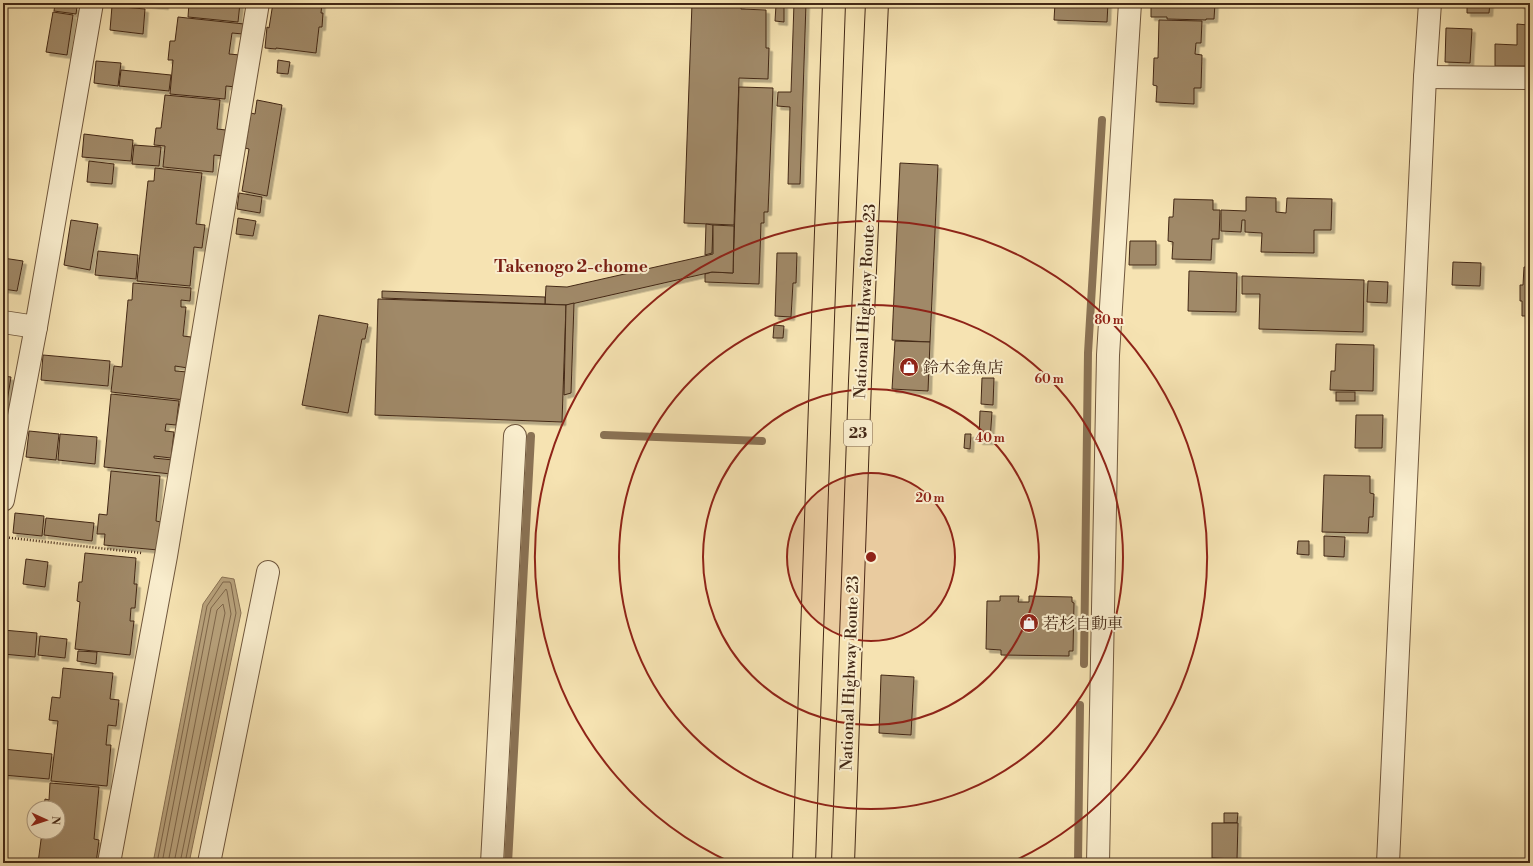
<svg xmlns="http://www.w3.org/2000/svg" width="1533" height="866" font-family="'Libre Bodoni','Noto Serif JP',serif">
<style>
.water{fill:#b9a37d;stroke:#8a7254}
.lines{fill:none;stroke-linecap:round;stroke-linejoin:round}
.shore{stroke:#7e664a;stroke-width:1}
.stream{stroke:#8a7254;stroke-width:8}
.building{fill:#a08967;stroke:#432816;filter:url(#shadow)}
.minor-casing{stroke:#70573d;stroke-width:24}
.highway-casing{stroke:#432816;stroke-width:24}
.path{stroke:#432816;stroke-width:2.5;stroke-dasharray:1 2;stroke-linecap:butt}
.minor{stroke:#f9edcd;stroke-width:22}
.highway{stroke:#f6e3b2;stroke-width:22}
.ring{fill:none;stroke:#8f2418;stroke-width:2}
.labels{text-anchor:middle;stroke-width:4;stroke-linejoin:round;paint-order:stroke}
.shield{fill:#f9edcd;stroke:#7a634d;stroke-width:1}
.shield-label{font-size:15px;font-weight:bold;fill:#432816}
.street-label{font-size:16px;fill:#432816;stroke:#f9edcd}
.poi-label{font-size:16px;fill:#432816;stroke:#f9edcd;text-anchor:start}
.neighbourhood-label{font-size:17px;font-weight:bold;fill:#7a1f14;stroke:#f9edcd}
.centre{fill:#8f2418;stroke:#f9edcd;stroke-width:2}
.ring-label{font-size:12px;text-anchor:middle;font-weight:bold;fill:#8f2418;stroke:#f9edcd;stroke-width:4;stroke-linejoin:round;paint-order:stroke}
</style>
<defs>
<filter id="shadow"><feDropShadow dx="3.5" dy="3.5" stdDeviation="0" flood-color="#0004"/></filter>
</defs>
<rect width="100%" height="100%" fill="#f6e3b2"/>
<filter id="stains"><feTurbulence type="fractalNoise" baseFrequency=".005" numOctaves="4"/><feColorMatrix values="0 0 0 0 .2 0 0 0 0 .09 0 0 0 0 .02 0 0 0 .5 -.17"/></filter>
<radialGradient id="worn" r=".72"><stop offset=".6" stop-color="#630" stop-opacity="0"/><stop offset="1" stop-color="#630" stop-opacity=".3"/></radialGradient>
<path class="water" d="M222 577 234 579 241 613 189 863H153L203 604Z"/>
<g class="lines">
<g class="shore">
<path d="M157 863 207 606 223 582H230L231 584 236 613 185 863"/>
<path d="M162 863 211 608 226 589 227 591 231 614 180 863"/>
<path d="M168 863 217 610 223 604 225 613 174 863"/>
</g>
<g class="stream">
<path d="M604 435 762 441"/>
<path d="M1084 664 1088 353 1102 120"/>
<path d="M508 863 531 436"/>
<path d="M1078 863 1080 705"/>
</g>
</g>
<g class="building">
<path d="M130 3H165V6Z"/>
<path d="M189 3H240L238 22 188 17Z"/>
<path d="M273 3H322L321 13H323L322 27H319L316 53 276 48V49L265 48 267 27 269 28Z"/>
<path d="M692 3H741V9L766 10V48H769L768 79 739 78 734 225 684 223Z"/>
<path d="M794 3H806L800 184H788L790 107 777 106 778 92H791Z"/>
<path d="M1055 3H1108L1107 22 1054 20Z"/>
<path d="M1151 3H1215L1214 19H1206V20L1167 19V17H1151Z"/>
<path d="M1467 3H1490L1489 13H1467Z"/>
<path d="M1520 3H1530V66H1495V44L1517 45V24L1528 25 1529 6 1520 5Z"/>
<path d="M55 4 77 7 76 14 54 11Z"/>
<path d="M776 5H784V22L775 21Z"/>
<path d="M112 6 145 9 143 34 110 30Z"/>
<path d="M53 12 73 15 67 55 46 52Z"/>
<path d="M178 17 244 24 243 34 232 33 229 54 240 55 236 87 226 86 225 99 170 94 173 60H168L170 41H175Z"/>
<path d="M1159 20 1202 21 1201 43H1196L1195 54 1202 55 1201 88H1194V104L1156 102 1157 86 1153 85 1154 58H1158Z"/>
<path d="M1446 28 1472 29 1470 63 1445 62Z"/>
<path d="M278 60 290 62 288 74 277 73Z"/>
<path d="M96 61 121 63 118 86 94 83Z"/>
<path d="M121 70 171 75 169 91 119 86Z"/>
<path d="M739 87 773 88 768 212H764V223H761L759 284 705 282V274L712 272 733 273Z"/>
<path d="M165 95 220 100 217 129 226 130 224 156 214 155 213 172 163 167 165 146 154 145 156 128H161Z"/>
<path d="M257 100 282 105 267 196 242 191 249 149 245 148 251 113 255 114Z"/>
<path d="M84 134 133 140 131 161 82 157Z"/>
<path d="M134 145 161 147 159 166 132 164Z"/>
<path d="M89 161 114 164 112 184 87 182Z"/>
<path d="M900 163 938 165 930 342 892 340Z"/>
<path d="M155 168 202 173 196 224 205 225 202 248 194 247 190 286 137 281 148 181H154Z"/>
<path d="M239 193 262 197 260 213 237 209Z"/>
<path d="M1246 197 1276 198V212L1286 213 1287 198 1332 199 1331 230H1314V253L1261 252 1262 233 1245 232V220H1242L1241 232 1221 231V210L1246 211Z"/>
<path d="M1174 199 1213 200V210H1220L1219 239H1212L1211 260 1172 259 1173 242 1168 241 1169 217H1173Z"/>
<path d="M238 218 256 221 253 236 236 234Z"/>
<path d="M71 220 98 224 90 270 64 265Z"/>
<path d="M706 224 713 225 712 253 705 255Z"/>
<path d="M713 225 734 226 733 273 712 272 567 305 545 304 546 286 567 287 713 254Z"/>
<path d="M1130 241H1156V265H1129Z"/>
<path d="M98 251 138 255 136 279 95 275Z"/>
<path d="M777 253H797L796 283H793L791 317 775 316Z"/>
<path d="M3 258 23 261 17 291 3 289Z"/>
<path d="M1453 262 1481 263 1480 286 1452 285Z"/>
<path d="M1524 267H1530V316H1522V301H1520V285H1523Z"/>
<path d="M1189 271 1237 273 1236 312 1188 311Z"/>
<path d="M1242 276 1364 280 1363 332 1259 329 1260 294H1242Z"/>
<path d="M1368 281 1388 282 1387 303 1367 302Z"/>
<path d="M133 283 191 288 190 301 181 300V307H186L183 336 191 337 188 368 175 366V371L188 372 185 400 111 392 114 366 122 367 128 300H132Z"/>
<path d="M382 291 545 297V304L382 298Z"/>
<path d="M378 299 566 305 562 422 375 415Z"/>
<path d="M574 303 571 393 564 395 566 305Z"/>
<path d="M319 315 368 324 365 339H362L348 413 302 405Z"/>
<path d="M774 325 784 326 783 338H773Z"/>
<path d="M895 341 930 342 928 391 892 389Z"/>
<path d="M1336 344 1374 345 1373 391 1330 390 1331 371H1335Z"/>
<path d="M43 355 110 361 108 386 41 380Z"/>
<path d="M3 376 11 377 6 408H3Z"/>
<path d="M982 378H994L993 405 981 404Z"/>
<rect x="1336" y="392" width="19" height="9"/>
<path d="M111 394 179 401 176 425 166 424 165 431 174 432 171 458 154 456V458L173 460 171 474 104 467Z"/>
<path d="M980 411 992 412 990 441H979Z"/>
<path d="M1356 415H1383L1382 448H1355Z"/>
<path d="M29 431 59 434 56 460 26 457Z"/>
<path d="M60 434 97 437 95 464 58 460Z"/>
<path d="M965 434H971L970 449 964 448Z"/>
<path d="M111 471 160 476 156 521 161 522 158 550 104 545 105 534H97L99 514 107 515Z"/>
<path d="M1324 475 1370 476V493L1374 494 1373 517H1369L1368 533 1322 532Z"/>
<path d="M15 513 44 516 42 536 13 533Z"/>
<path d="M46 518 94 523 92 541 44 535Z"/>
<path d="M1324 536 1345 537 1344 557 1324 556Z"/>
<path d="M1298 541H1309V555L1297 554Z"/>
<path d="M85 553 136 558 134 584H137L135 608H131L130 621H134L130 655 75 649 80 602 77 601 79 582H82Z"/>
<path d="M26 559 48 562 45 587 23 584Z"/>
<path d="M1000 596H1019L1018 602H1029V596L1072 597V602L1074 603 1073 651H1069V656L1001 655V650L986 649 987 601H1000Z"/>
<path d="M3 630 37 633 35 657 3 654Z"/>
<path d="M40 636 67 639 65 658 38 655Z"/>
<path d="M78 651 97 652 96 664 77 661Z"/>
<path d="M63 668 113 673 110 699 119 700 116 726 108 725 106 745H111L107 786 51 781 58 721 49 720 52 697 60 698Z"/>
<path d="M881 675 914 677 911 735 879 733Z"/>
<path d="M3 749 52 754 49 779 3 775Z"/>
<path d="M50 783 99 787 94 839 99 840 96 863H38L42 832H58V808H44L45 799 49 800Z"/>
<path d="M1224 813H1238L1237 823H1224Z"/>
<path d="M1212 823H1238L1237 859 1212 858Z"/>
<rect x="1211" y="860" width="15" height="3"/>
</g>
<g class="lines">
<g class="minor-casing">
<g id="minor">
<path d="M1425 77 1530 78"/>
<path d="M3 322 36 327"/>
<path d="M3 500 36 327 92 3"/>
<path d="M109 863 166 556 258 3"/>
<path d="M209 863 268 572"/>
<path d="M492 863 515 436"/>
<path d="M1098 863 1108 355 1130 3"/>
<path d="M1388 863 1425 77 1430 3"/>
</g>
</g>
<g class="highway-casing">
<g id="highway">
<path d="M804 863 834 3"/>
<path d="M843 863 860 381 877 3"/>
</g>
</g>
<path class="path" d="M3 537 142 553"/>
<use href="#minor" class="minor"/>
<use href="#highway" class="highway"/>
</g>
<circle cx="871" cy="557" r="84" fill="#8f2418" fill-opacity=".12"/>
<g class="ring">
<circle cx="871" cy="557" r="84"/>
<circle cx="871" cy="557" r="168"/>
<circle cx="871" cy="557" r="252"/>
<path d="M732 863A336 336 0 1 1 1010 863"/>
</g>
<defs>
<g id="shop-disc" transform="scale(1)"><circle r="9.5" fill="#8f2418" stroke="#f9edcd"/><path d="M-5-2.5h2.3a2.7 3.5 0 0 1 5.4 0H5L5.5 6h-11ZM-1.5-2.5h3a1.5 2.3 0 0 0-3 0Z" fill="#fff"/></g>
</defs>
<g fill-rule="evenodd">
<use href="#shop-disc" x="909" y="367"/>
<use href="#shop-disc" x="1029" y="623"/>
</g>
<g class="labels">
<rect class="shield" x="844" y="420" width="28" height="26" rx="3"/>
<g class="shield-label">
<text x="858" y="438">23</text>
</g>
<g class="street-label">
<text transform="translate(864 301) rotate(-87)" y="6">National Highway Route 23</text>
<text transform="translate(849 673) rotate(-88)" y="6">National Highway Route 23</text>
</g>
<g class="poi-label">
<text x="923" y="373">鈴木金魚店</text>
<text x="1043" y="629">若杉自動車</text>
</g>
<g class="neighbourhood-label">
<text x="571" y="272">Takenogo 2-chome</text>
</g>
</g>
<circle cx="871" cy="557" r="6" class="centre"/>
<g class="ring-label">
<text x="1109" y="324">80 m</text>
<text x="1049" y="383">60 m</text>
<text x="990" y="442">40 m</text>
<text x="930" y="502">20 m</text>
</g>
<rect width="1533" height="866" fill="none" stroke="#f6e3b2" stroke-width="16"/>
<rect x="4" y="4" width="1525" height="858" fill="none" stroke="#432816" stroke-width="2"/>
<rect x="8" y="8" width="1517" height="850" fill="none" stroke="#432816"/>
<g transform="translate(46 820) rotate(93)"><circle r="19" fill="#f9edcd" stroke="#b09e84"/>
<path d="M0-3L7 15L0 10L-7 15Z" fill="#8f2418"/>
<text y="-6" font-size="11" font-weight="bold" text-anchor="middle" fill="#432816">N</text>
</g>
<rect width="100%" height="100%" filter="url(#stains)"/>
<rect width="100%" height="100%" fill="url(#worn)"/>
</svg>
